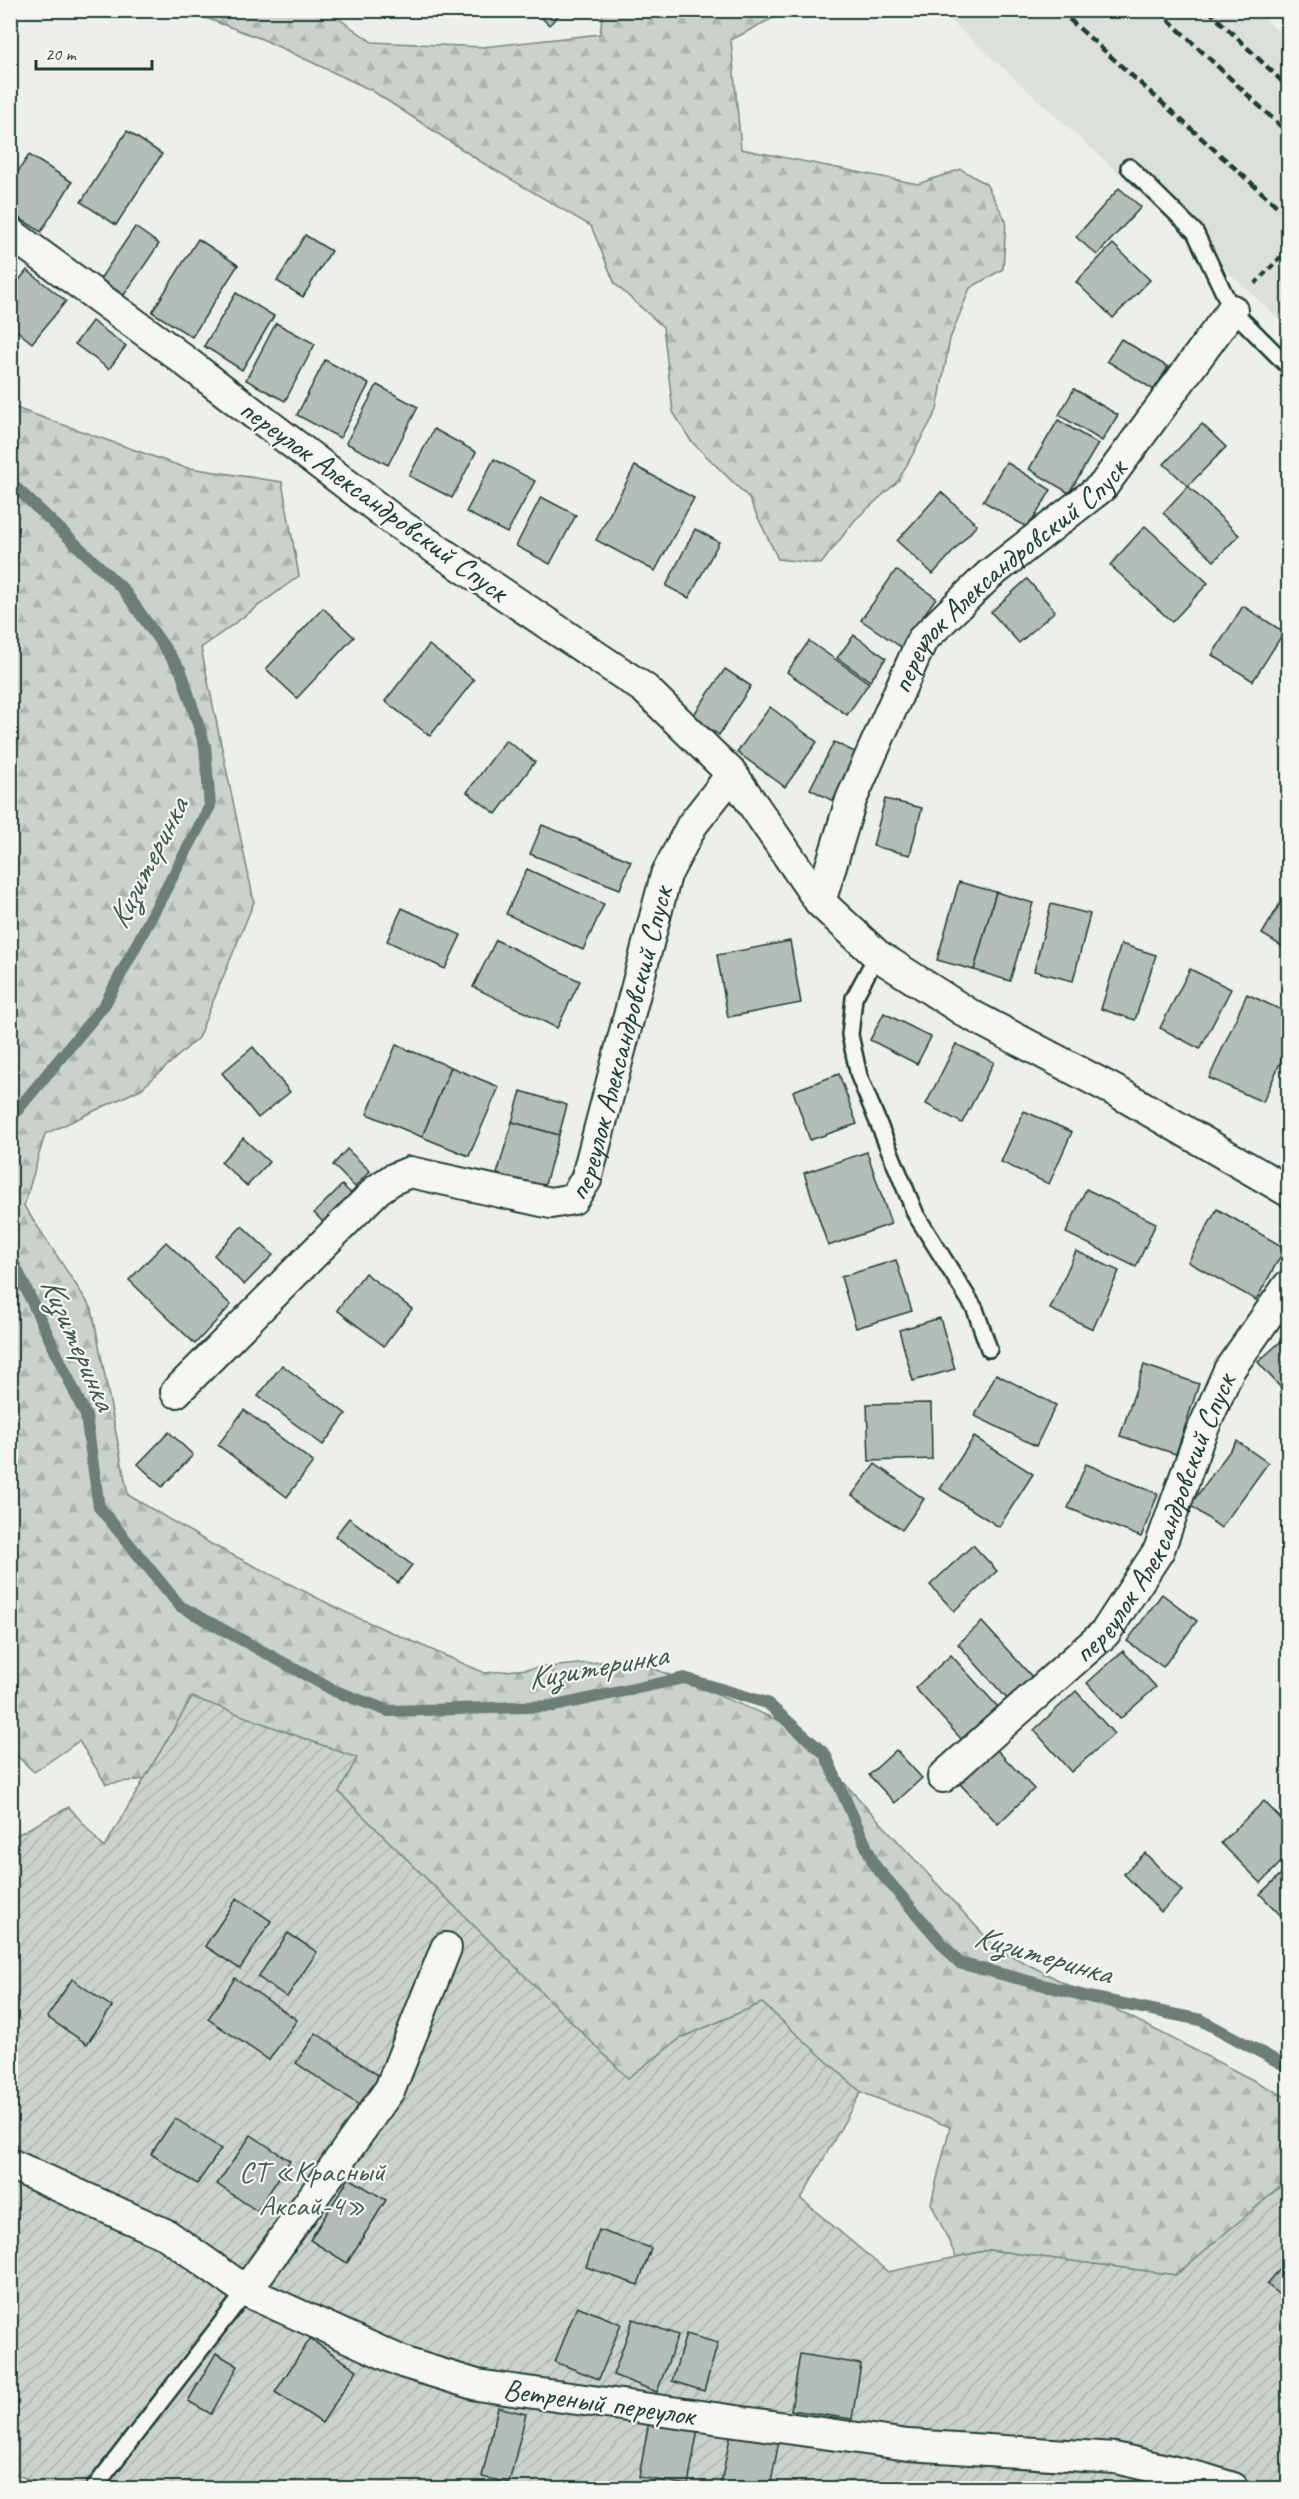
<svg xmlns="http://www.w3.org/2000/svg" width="1299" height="2499" font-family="Caveat,sans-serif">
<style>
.built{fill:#dce0db}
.forest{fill:url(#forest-firs);stroke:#758880;stroke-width:1.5}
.garden{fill:url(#garden-furrows);stroke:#758880;stroke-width:1.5}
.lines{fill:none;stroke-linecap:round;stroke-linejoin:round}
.stream{stroke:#6c7e77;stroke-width:12}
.building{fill:#b4bdb8;stroke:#1f3d34;stroke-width:1.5}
.service-casing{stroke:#1f3d34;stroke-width:20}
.minor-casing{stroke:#1f3d34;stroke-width:34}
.path{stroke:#1f3d34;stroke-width:4;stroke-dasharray:6 4.5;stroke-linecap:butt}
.service{stroke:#f6f6f2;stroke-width:15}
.minor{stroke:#f6f6f2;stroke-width:30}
.rail{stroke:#1f3d34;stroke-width:4.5;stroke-dasharray:9 4.5;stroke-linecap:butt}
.labels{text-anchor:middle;stroke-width:4.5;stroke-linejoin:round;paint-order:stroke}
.street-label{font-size:30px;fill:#1f3d34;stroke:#f6f6f2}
.park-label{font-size:30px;fill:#415b52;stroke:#f6f6f2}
.water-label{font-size:32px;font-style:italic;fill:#3f5850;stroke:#f6f6f2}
</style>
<defs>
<pattern id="forest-firs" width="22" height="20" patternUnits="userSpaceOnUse" patternTransform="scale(1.5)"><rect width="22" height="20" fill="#cbd2cc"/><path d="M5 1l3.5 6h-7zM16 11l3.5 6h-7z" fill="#aeb5b0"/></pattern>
<pattern id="garden-furrows" width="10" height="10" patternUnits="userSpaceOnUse" patternTransform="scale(1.5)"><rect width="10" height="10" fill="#cbd2cc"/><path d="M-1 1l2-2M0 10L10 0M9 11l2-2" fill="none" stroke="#aeb5b0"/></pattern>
</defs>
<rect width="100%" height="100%" fill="#edefea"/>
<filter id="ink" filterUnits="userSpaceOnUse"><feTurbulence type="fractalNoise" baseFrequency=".0167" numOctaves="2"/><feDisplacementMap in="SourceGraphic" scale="12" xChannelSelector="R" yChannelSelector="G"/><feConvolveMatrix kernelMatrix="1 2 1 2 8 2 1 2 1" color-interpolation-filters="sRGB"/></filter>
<g filter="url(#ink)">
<path class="built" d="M940 11H1256L1288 40V327Z"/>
<g class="forest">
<path d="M187 11H328L372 42 483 47 600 34 603 11H786L731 40 741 149 918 184 961 169 986 184 1006 221 1003 269 970 288 950 339 937 410 898 481 855 520 821 564 778 559 748 497 691 441 673 412 663 327 615 284 591 226 483 163 371 90 262 39Z"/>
<path d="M10 406 183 467 282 482 299 576 201 648 254 902 198 1038 141 1089 45 1134 24 1206 92 1309 128 1495 211 1544 347 1613 485 1673 631 1659 792 1726 996 1948 1288 2098V2247L1228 2231 1176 2275 989 2250 956 2257 931 2203 950 2127 861 2092 717 2060 660 2083 559 2076 227 1769 106 1784 79 1741 34 1772 11 1750Z"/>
</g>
<path class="garden" d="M192 1697 357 1758 339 1792 628 2078 681 2038 762 2003 861 2092 801 2199 888 2272 989 2250 1176 2275 1288 2180V2488H47L11 2472V1838L69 1807 104 1848Z"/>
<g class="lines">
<g class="stream">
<path d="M10 482 123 589 181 671 205 746 210 806 105 1004 10 1119"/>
<path d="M10 1255 86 1416 99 1507 180 1606 335 1691 389 1711 555 1706 684 1678 767 1703 825 1754 875 1866 959 1963 1089 1997 1201 2020 1288 2067"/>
</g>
</g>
<g class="building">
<path d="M534 10H564L549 25Z"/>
<path d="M127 131 162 154 116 225 81 202Z"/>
<path d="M29 155 72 182 41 232 10 212V183Z"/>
<path d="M1119 188 1141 207 1097 255 1076 237Z"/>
<path d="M135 227 159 244 124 295 100 279Z"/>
<path d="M305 235 331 251 303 297 277 281Z"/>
<path d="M198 239 238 265 192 337 152 312Z"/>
<path d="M1113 244 1150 280 1113 318 1076 282Z"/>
<path d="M27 270 66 301 32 343 10 325V292Z"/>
<path d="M236 293 274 316 242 370 204 346Z"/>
<path d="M92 321 126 346 109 369 75 344Z"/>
<path d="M276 323 315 344 285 401 246 380Z"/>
<path d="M1121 339 1168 367 1154 390 1107 361Z"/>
<path d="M325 360 369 384 340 438 297 415Z"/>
<path d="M377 385 418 407 388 465 346 443Z"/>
<path d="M1074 389 1118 415 1102 441 1059 415Z"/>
<path d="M1058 420 1098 444 1069 493 1029 469Z"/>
<path d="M1202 424 1226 447 1188 486 1164 464Z"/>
<path d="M434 429 476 452 452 498 409 476Z"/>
<path d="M494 459 535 481 507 533 466 512Z"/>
<path d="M1006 462 1051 490 1028 528 983 501Z"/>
<path d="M635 466 694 498 655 571 596 540Z"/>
<path d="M1188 486 1239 535 1214 561 1163 513Z"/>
<path d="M941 492 977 525 933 574 897 541Z"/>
<path d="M541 497 576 515 550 564 516 546Z"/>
<path d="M1145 526 1208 583 1172 622 1110 565Z"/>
<path d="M695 529 719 542 689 598 666 586Z"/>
<path d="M896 570 936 598 901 647 861 620Z"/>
<path d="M1027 579 1055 611 1019 643 991 612Z"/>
<path d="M1243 606 1284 632 1253 681 1212 655Z"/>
<path d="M323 608 354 637 297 698 266 669Z"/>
<path d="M854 635 886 658 870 681 837 658Z"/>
<path d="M809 641 869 683 847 715 787 672Z"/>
<path d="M429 645 474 680 430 736 385 701Z"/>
<path d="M725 669 751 686 719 735 692 717Z"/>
<path d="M770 707 817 742 785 787 737 752Z"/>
<path d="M506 740 535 762 496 814 467 792Z"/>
<path d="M834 742 857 753 833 801 810 789Z"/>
<path d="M885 799 922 808 910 855 873 846Z"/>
<path d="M542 825 631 861 620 889 530 854Z"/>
<path d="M527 869 604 904 583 950 506 914Z"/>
<path d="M959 882 996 892 974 970 937 960Z"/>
<path d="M1288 890V950L1262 934Z"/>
<path d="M996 892 1033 903 1010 981 974 970Z"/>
<path d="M1051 904 1090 914 1073 981 1034 971Z"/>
<path d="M402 908 461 935 445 969 387 941Z"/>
<path d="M496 940 580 981 557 1028 473 987Z"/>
<path d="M790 941 801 1003 728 1017 717 955Z"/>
<path d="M1121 944 1156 955 1135 1020 1101 1009Z"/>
<path d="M1190 969 1231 989 1200 1049 1160 1028Z"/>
<path d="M1247 994 1288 1013V1045L1263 1102 1209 1078Z"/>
<path d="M884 1013 931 1037 917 1064 870 1040Z"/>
<path d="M956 1044 994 1062 962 1123 926 1104Z"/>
<path d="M396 1045 451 1067 422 1137 367 1114Z"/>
<path d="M253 1047 290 1092 258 1118 222 1073Z"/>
<path d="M451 1067 499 1087 469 1156 422 1137Z"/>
<path d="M839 1074 857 1124 810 1140 793 1091Z"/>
<path d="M521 1091 567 1105 559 1135 512 1122Z"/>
<path d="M1024 1111 1072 1132 1049 1184 1001 1162Z"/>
<path d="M512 1122 559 1135 544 1188 497 1174Z"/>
<path d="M243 1138 269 1162 247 1186 221 1162Z"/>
<path d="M347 1149 370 1171 355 1187 333 1165Z"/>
<path d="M867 1152 891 1224 828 1246 804 1173Z"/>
<path d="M342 1185 355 1197 327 1226 314 1213Z"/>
<path d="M1086 1189 1156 1223 1136 1267 1066 1233Z"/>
<path d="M1217 1209 1285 1248 1256 1300 1188 1262Z"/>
<path d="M242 1226 273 1255 244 1285 214 1255Z"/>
<path d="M166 1242 231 1305 195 1344 129 1280Z"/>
<path d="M1076 1251 1119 1271 1093 1329 1050 1309Z"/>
<path d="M896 1260 912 1311 856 1328 841 1277Z"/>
<path d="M365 1273 412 1309 384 1346 337 1310Z"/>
<path d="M940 1318 955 1369 913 1381 899 1330Z"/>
<path d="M1288 1335V1396L1258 1362Z"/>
<path d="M282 1365 346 1414 323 1445 258 1396Z"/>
<path d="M1144 1365 1199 1384 1176 1454 1120 1436Z"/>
<path d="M996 1374 1056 1405 1036 1446 975 1416Z"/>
<path d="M931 1403 932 1459 869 1461 867 1404Z"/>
<path d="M244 1410 313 1462 287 1497 218 1445Z"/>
<path d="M169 1432 193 1455 162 1487 138 1464Z"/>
<path d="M974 1437 1033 1474 999 1527 940 1489Z"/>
<path d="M1237 1441 1268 1463 1221 1528 1190 1505Z"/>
<path d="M875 1464 924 1499 902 1530 852 1495Z"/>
<path d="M1086 1464 1158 1494 1141 1537 1068 1508Z"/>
<path d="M349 1518 412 1565 398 1583 335 1536Z"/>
<path d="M973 1545 997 1571 954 1611 930 1585Z"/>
<path d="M1162 1594 1197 1621 1163 1667 1127 1641Z"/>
<path d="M982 1622 1034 1679 1009 1701 958 1644Z"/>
<path d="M1123 1651 1156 1687 1120 1719 1087 1683Z"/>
<path d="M951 1655 999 1708 963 1741 915 1688Z"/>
<path d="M1076 1691 1114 1734 1071 1772 1034 1730Z"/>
<path d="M996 1749 1034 1789 998 1824 960 1784Z"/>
<path d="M896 1750 922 1778 895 1803 869 1775Z"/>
<path d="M1264 1801 1288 1826V1855L1261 1883 1221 1843Z"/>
<path d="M1145 1853 1182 1891 1161 1912 1124 1874Z"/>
<path d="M1281 1874 1288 1881V1923L1260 1894Z"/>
<path d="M237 1898 271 1921 240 1969 205 1946Z"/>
<path d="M288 1933 317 1952 287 1997 258 1977Z"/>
<path d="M235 1978 297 2020 269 2060 208 2019Z"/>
<path d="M72 1979 112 2007 87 2044 47 2017Z"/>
<path d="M316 2033 385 2080 365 2109 296 2063Z"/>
<path d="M175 2118 221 2149 197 2184 151 2154Z"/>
<path d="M251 2135 290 2161 257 2211 217 2184Z"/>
<path d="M349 2178 386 2200 347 2263 310 2240Z"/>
<path d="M599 2230 651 2248 638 2285 586 2267Z"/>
<path d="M1288 2260V2303L1267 2284Z"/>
<path d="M577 2306 621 2324 599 2379 555 2362Z"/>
<path d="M633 2319 678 2335 657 2392 613 2375Z"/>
<path d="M686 2334 718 2343 704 2391 672 2381Z"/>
<path d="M310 2339 357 2370 322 2423 275 2392Z"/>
<path d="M216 2353 238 2366 211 2414 188 2401Z"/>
<path d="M800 2354 861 2364 852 2419 791 2410Z"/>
<path d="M498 2407 526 2414 509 2483 482 2477Z"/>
<path d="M649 2421 698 2429 688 2485 639 2477Z"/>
<path d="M731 2432 779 2441 770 2488H720Z"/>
</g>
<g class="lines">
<g class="service-casing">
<g id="service">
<path d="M1129 167 1195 232 1232 310 1288 366"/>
<path d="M877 955 854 998 850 1035 859 1076 916 1215 975 1309 989 1349"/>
<path d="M94 2488 246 2291"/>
</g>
</g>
<g class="minor-casing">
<g id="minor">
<path d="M10 233 168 348 396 522 645 689 732 774 820 902 877 955 969 1014 1119 1093 1288 1191"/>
<path id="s1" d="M820 902 851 800 922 640 989 575 1103 486 1232 310"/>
<path id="s2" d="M176 1392 378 1189 393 1179 410 1172 551 1203 573 1199 586 1180 666 875 692 825 732 774"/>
<path id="s3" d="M943 1777 1105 1633 1159 1550 1199 1438 1229 1370 1288 1286"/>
<path d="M10 2164 167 2235 246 2291 405 2363 477 2385 908 2445 1115 2458 1201 2478 1233 2488"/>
<path d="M246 2291 390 2089 446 1948"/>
</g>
</g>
<path class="path" d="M1255 284 1287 250"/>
<use href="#service" class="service"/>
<use href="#minor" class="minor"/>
<g class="rail">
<path d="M1059 10 1288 216"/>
<path d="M1158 10 1288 133"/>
<path d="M1208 10 1288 87"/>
</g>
</g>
</g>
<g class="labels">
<g class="street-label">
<text transform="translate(374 500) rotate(36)" y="10">переулок Александровский Спуск</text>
<text dy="10" stroke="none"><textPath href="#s1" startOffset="387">переулок Александровский Спуск</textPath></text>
<text dy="10" stroke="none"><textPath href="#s2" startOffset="654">переулок Александровский Спуск</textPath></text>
<text dy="10" stroke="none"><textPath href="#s3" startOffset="342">переулок Александровский Спуск</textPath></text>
<text transform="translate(599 2402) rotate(8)" y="10">Ветреный переулок</text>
</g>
<g class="park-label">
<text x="312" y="2181">СТ «Красный<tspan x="312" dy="34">Аксай-4»</tspan></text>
</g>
<g class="water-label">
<text transform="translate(147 863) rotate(-63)" y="11">Кизитеринка</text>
<text transform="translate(79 1343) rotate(66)" y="11">Кизитеринка</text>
<text transform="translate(597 1666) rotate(-10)" y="11">Кизитеринка</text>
<text transform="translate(1043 1954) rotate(16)" y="11">Кизитеринка</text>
</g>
</g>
<rect width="1299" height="2499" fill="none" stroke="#f6f6f2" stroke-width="36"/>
<rect x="18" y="18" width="1263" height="2463" fill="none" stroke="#1f3d34" stroke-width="2" filter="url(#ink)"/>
<path d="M36 60v9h116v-9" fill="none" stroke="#1f3d34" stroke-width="3"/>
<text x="45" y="60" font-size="18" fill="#1f3d34" stroke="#f6f6f2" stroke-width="4.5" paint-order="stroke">20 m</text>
</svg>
